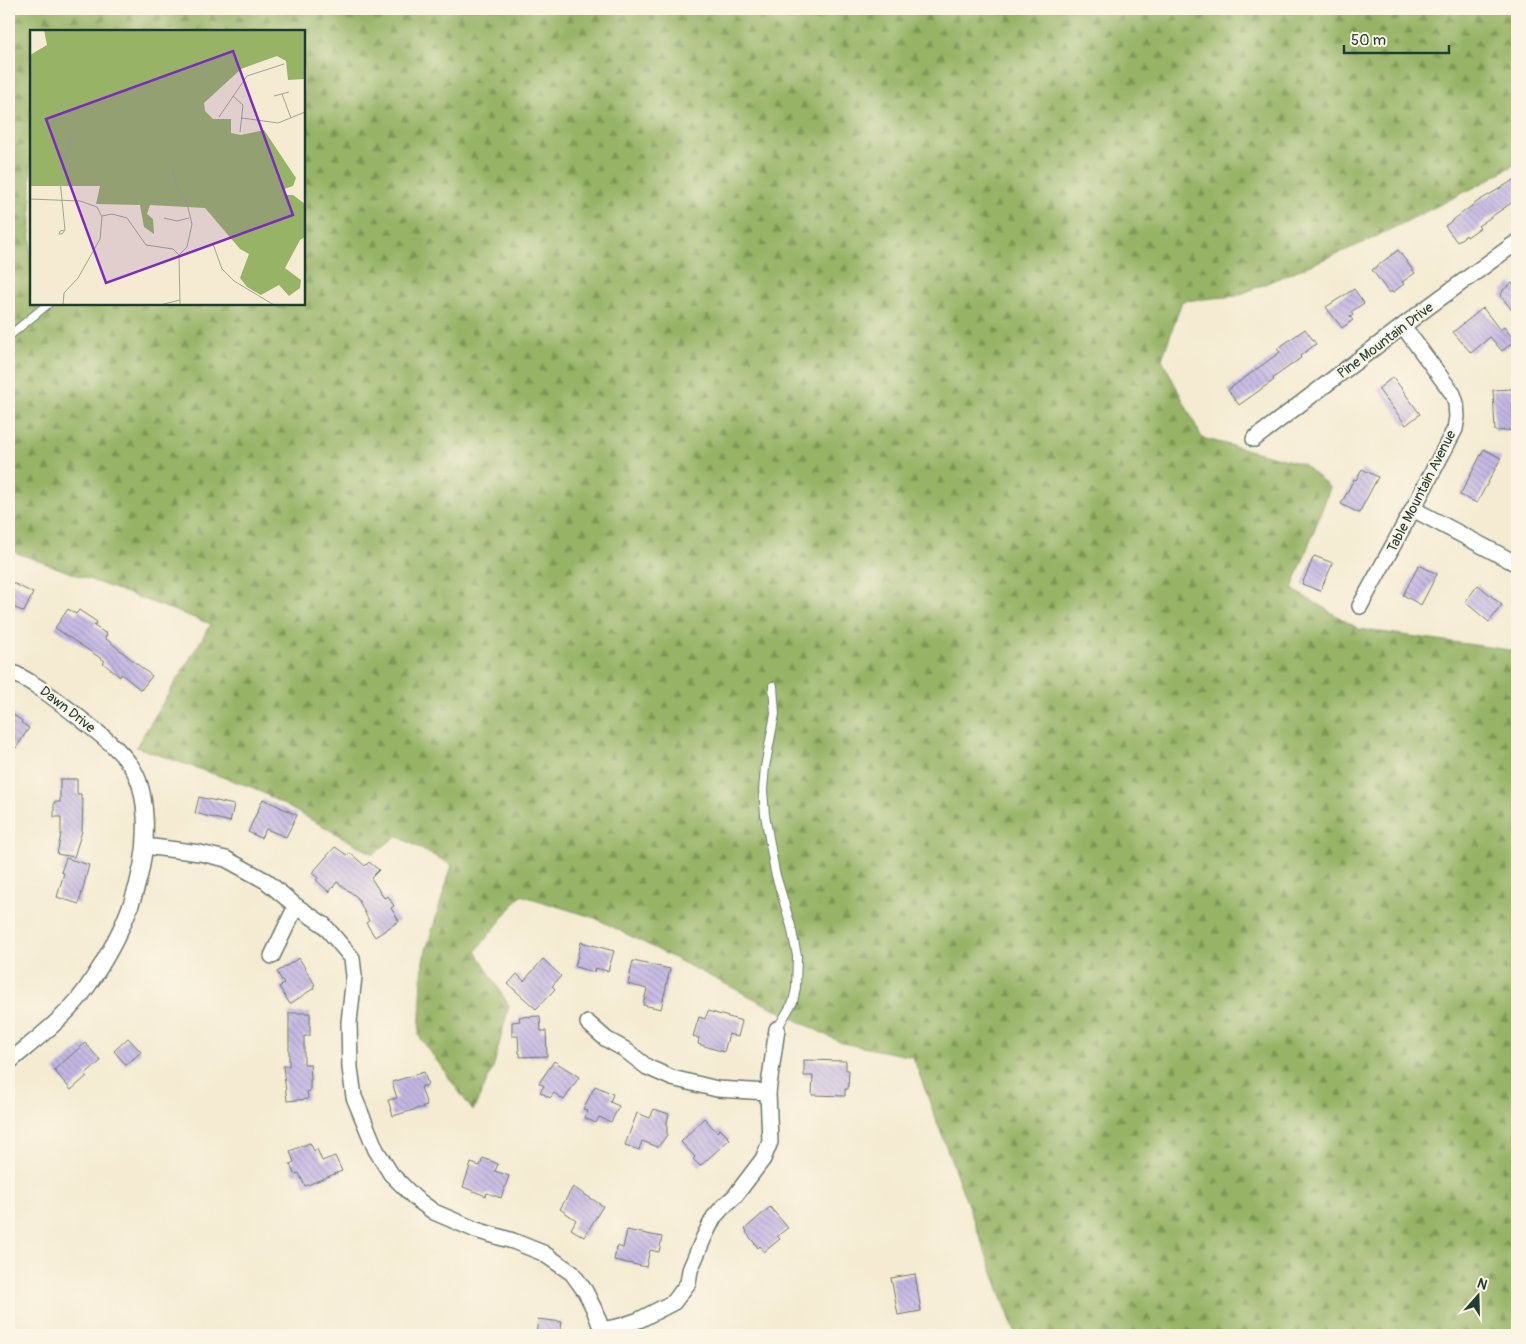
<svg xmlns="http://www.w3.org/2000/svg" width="1526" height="1344" font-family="Pangolin,sans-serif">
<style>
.forest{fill:url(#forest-firs);stroke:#5b784d;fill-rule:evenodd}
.building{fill:url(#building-back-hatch)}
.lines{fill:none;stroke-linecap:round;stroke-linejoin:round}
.lane-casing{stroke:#6a7a6b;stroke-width:10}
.street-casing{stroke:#6a7a6b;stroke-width:18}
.lane{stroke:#fff;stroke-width:8}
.street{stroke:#fff;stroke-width:15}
.labels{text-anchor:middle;stroke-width:4;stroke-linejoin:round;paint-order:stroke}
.street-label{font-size:14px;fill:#1f3d34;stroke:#fcf5e5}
.inset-road{fill:none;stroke:#9fa593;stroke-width:1}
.view{fill:#7b2cbf;fill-opacity:0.15;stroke:#7b2cbf;stroke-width:2.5}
.inset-edge{fill:none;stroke:#1f3d34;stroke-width:2.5}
</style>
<defs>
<pattern id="forest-firs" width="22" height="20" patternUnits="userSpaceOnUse" patternTransform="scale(1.25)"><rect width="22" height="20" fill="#97b466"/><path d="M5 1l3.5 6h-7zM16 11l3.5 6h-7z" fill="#7b9455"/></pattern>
<pattern id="building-back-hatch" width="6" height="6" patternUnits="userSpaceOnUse" patternTransform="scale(1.25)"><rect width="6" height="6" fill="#c4b8e4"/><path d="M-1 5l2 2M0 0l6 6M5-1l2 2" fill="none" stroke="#9f97ba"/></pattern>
</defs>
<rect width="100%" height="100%" fill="#fcf5e5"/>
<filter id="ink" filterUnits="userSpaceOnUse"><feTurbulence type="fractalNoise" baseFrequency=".02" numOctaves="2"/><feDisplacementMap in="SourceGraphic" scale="10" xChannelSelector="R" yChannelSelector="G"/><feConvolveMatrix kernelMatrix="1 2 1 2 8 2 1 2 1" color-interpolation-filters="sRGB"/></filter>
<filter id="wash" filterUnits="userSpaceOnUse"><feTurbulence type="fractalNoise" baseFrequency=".0096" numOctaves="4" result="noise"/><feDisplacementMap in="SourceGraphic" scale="20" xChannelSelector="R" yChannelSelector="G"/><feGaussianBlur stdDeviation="1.12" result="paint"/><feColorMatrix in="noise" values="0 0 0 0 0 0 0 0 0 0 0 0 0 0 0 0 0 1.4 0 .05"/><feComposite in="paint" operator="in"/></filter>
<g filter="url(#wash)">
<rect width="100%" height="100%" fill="#f4ebd2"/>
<path class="forest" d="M9 9H1517V163L1479 185 1365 242 1236 296 1182 301 1162 359 1202 438 1303 464 1330 488 1292 589 1359 629 1517 651V1335H1016L913 1057 842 1043 595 918 521 895 476 951 509 1006 493 1068 473 1111 419 1036 423 960 452 865 397 836 373 854 254 788 136 747 211 624 9 550ZM31 31H304V304H31Z"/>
<g id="blocks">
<g class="building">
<path d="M1517 178V199L1478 226 1480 228 1467 237 1466 235 1457 242 1445 226 1477 202Z"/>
<path d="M1398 250 1415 273 1402 282 1404 284 1392 293 1391 291 1389 293 1372 270Z"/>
<path d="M1512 283 1517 290V317L1501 296 1503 290Z"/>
<path d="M1354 289 1364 303 1351 312 1353 315 1350 317 1353 320 1342 328 1326 307Z"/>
<path d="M1483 308 1500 330 1504 327 1515 341 1502 351 1490 337 1471 353 1453 332Z"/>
<path d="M1305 329 1316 344 1300 356 1301 358 1273 378 1274 380 1239 405 1228 390 1280 352 1277 349Z"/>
<path d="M1393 377 1420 414 1406 425 1378 389Z"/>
<path d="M1512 389 1513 430 1495 431 1493 390Z"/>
<path d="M1484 449 1501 458 1477 503 1460 495Z"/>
<path d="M1362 469 1378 477 1359 513 1341 504 1354 479 1356 480Z"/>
<path d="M1314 556 1333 563 1320 591 1302 584Z"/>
<path d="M1419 565 1437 574 1421 605 1403 595Z"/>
<path d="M9 581 33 593 24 612 9 605Z"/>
<path d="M1478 585 1502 605 1489 622 1465 602Z"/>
<path d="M68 609 76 614 79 610 97 622 94 626 107 634 105 638 152 676 141 690 121 674 120 677 103 663 105 661 55 628Z"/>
<path d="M9 712 22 721 21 723 29 728 16 748 9 743Z"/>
<path d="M60 779H77V794H81V800H83L82 831 74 857 57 854 61 834V817H54V802H60Z"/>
<path d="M199 797 234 805 230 822 195 813Z"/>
<path d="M263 799 297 815 286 837 266 829 261 838 248 832Z"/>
<path d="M335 847 347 855 350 853 365 866 369 862 379 870 371 878 384 898 388 896 394 906 391 908 399 921 375 937 366 923 369 921 357 897 337 882 329 892 316 880 318 878 312 873Z"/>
<path d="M66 858 89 865 79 904 57 897 64 873 61 872Z"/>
<path d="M581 942 614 951 608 971 595 968 594 972 575 967Z"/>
<path d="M299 958 315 985 313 986 314 988 290 1004 279 987 284 984 277 972Z"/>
<path d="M543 959 561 976 552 986 555 989 536 1009 508 984 517 974 524 981Z"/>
<path d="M633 961 670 969 661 1009 643 1005 647 989 628 984Z"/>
<path d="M708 1011 742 1021 738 1037 729 1034 724 1052 698 1044 699 1038 693 1036 699 1017 705 1019Z"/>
<path d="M289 1013H310V1036H304V1064H310L311 1080H310V1091L307 1092 308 1099 287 1101 283 1066H289Z"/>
<path d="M540 1016 541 1031H546L547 1056 520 1057V1053H519L518 1036H512V1022L520 1021 519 1017Z"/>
<path d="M128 1038 141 1052 126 1065 114 1051Z"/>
<path d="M85 1043 101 1061 85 1074 87 1076 71 1090 54 1070Z"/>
<path d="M804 1060 846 1061V1070H849L848 1089H845V1096L812 1095 813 1076H804Z"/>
<path d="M554 1061 579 1077 564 1100 554 1093 550 1098 540 1092 544 1086 539 1083Z"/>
<path d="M424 1072 428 1085 421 1087 427 1106 393 1116 388 1100 397 1098 392 1082Z"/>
<path d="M595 1086 613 1094 610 1102 619 1106 611 1122 599 1117 596 1123 585 1118 588 1111 583 1109Z"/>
<path d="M654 1109 669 1114 667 1122V1135L658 1147 642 1141 639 1150 625 1145 637 1113 650 1118Z"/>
<path d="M704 1118 717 1132 720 1129 730 1139 700 1166 693 1159 695 1157 681 1142Z"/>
<path d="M310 1143 314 1151 317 1149 322 1161 335 1156 342 1171 305 1186 299 1173 294 1174 290 1164 294 1162 290 1151Z"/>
<path d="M483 1158 498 1164 495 1171 509 1176 501 1198 487 1193 486 1196 463 1187 471 1163 480 1166Z"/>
<path d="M573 1187 603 1206 584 1237 571 1229 576 1220 560 1209Z"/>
<path d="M770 1207 788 1228 777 1236 780 1239 764 1252 760 1246 758 1248 746 1232 747 1231 745 1229Z"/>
<path d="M627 1230 662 1237 659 1252 650 1250 646 1267 614 1260 617 1246 623 1248Z"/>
<path d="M915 1274 921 1311 898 1315 891 1278Z"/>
<path d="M538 1319 562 1322 560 1335H536Z"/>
</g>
</g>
</g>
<g filter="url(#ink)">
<use href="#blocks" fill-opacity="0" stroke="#6a7a6b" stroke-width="1"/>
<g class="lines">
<g class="lane-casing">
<g id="lane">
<path d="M9 336 48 304"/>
<path d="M773 686 775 714 765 767 763 790 765 815 775 872 791 926 797 956 796 988 793 1002 777 1029"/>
</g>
</g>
<g class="street-casing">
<g id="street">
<path d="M1254 439 1428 307 1517 242"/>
<path d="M1413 509 1517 564"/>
<path d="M1360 606 1413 509 1455 429 1457 417 1456 403 1453 394 1403 326"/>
<path d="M9 671C36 683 58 701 81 719 98 733 118 747 131 766 141 780 144 799 145 816 149 878 122 936 88 986 68 1016 36 1039 9 1062"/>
<path d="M145 846 200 853 226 859 266 881 296 906 324 925 352 958 354 976 349 1022 350 1068 354 1097 376 1150 391 1174 415 1198 434 1212 476 1230 513 1241 543 1253 572 1273 585 1291 594 1309 602 1330V1335"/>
<path d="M272 956 296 906"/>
<path d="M588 1023 606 1039 624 1049 647 1067 672 1078 717 1089 768 1092"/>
<path d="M602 1330 621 1326 639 1320 674 1302 688 1283 690 1270 704 1237 714 1217 723 1207 735 1196 763 1159 770 1142 768 1092 777 1029"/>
</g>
</g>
<use href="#lane" class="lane"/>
<use href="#street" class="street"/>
</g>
</g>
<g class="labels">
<g class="street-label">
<text transform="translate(1385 340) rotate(-37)" y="5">Pine Mountain Drive</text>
<text transform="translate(1421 491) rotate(-63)" y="5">Table Mountain Avenue</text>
<text transform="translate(68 709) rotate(38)" y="5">Dawn Drive</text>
</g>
</g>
<g transform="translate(30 30)">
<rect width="275" height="275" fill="#f4ebd2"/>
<path d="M14 0H275L274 49 258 50 256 31 247 26 211 39 174 73 175 81 183 89H201V103L211 105 234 100 266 148 263 156 254 159 255 165H263L275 174V207L270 210 255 238 271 250 270 258 259 266 249 255 231 265 217 257 210 248 219 224 210 219 175 178 120 175 117 184 123 189 124 204 114 197 110 175 66 174 70 156H0V25L17 15Z" fill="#97b466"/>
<path class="inset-road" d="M252 64 261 88M203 66 213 75 210 102M244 66 259 62M189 87 217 46 254 34M212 88 248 93 275 82M142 138 146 155 156 170 162 194 157 217 149 225M0 169 50 171 67 177 72 187 70 209 48 248 34 263 33 275M72 186 82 184 97 188 116 215 143 219 149 225 150 275M134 188 147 191 159 188M35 200 29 140 40 117 41 104M35 200 32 204H29L30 201ZM183 214 192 239 204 251 244 275M130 275 150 270"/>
<path class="view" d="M203 21 263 185 76 253 16 89Z"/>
<rect width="275" height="275" class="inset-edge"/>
</g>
<rect width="1526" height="1344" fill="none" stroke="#fcf5e5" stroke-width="30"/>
<g transform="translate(1478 1296) rotate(20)" stroke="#fcf5e5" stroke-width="4" paint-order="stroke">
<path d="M0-4L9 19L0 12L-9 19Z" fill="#1f3d34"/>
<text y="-8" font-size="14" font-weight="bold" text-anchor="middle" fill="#1f3d34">N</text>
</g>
<path d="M1344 45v8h105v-8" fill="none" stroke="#1f3d34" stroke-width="2.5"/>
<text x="1351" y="45" font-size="15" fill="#1f3d34" stroke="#fcf5e5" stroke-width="4" paint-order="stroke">50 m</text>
</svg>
